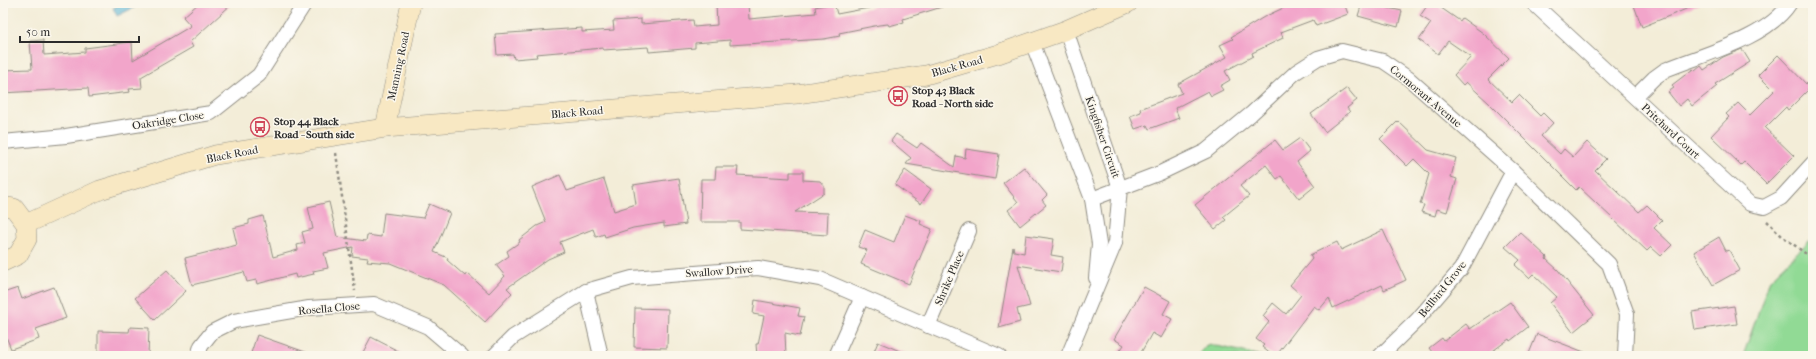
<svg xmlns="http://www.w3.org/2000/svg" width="1816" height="359" font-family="'IM FELL French Canon',serif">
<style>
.green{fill:#91da95;stroke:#5e8260}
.water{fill:#55b2d3;stroke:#406e7f}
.building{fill:#f2a5ca}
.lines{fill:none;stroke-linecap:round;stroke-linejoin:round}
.street-casing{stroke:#8f8c82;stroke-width:16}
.secondary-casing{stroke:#8f8c82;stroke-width:20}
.path{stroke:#8f8c82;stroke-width:2.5;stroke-dasharray:3 3;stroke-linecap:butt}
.street{stroke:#fff;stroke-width:14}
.secondary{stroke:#f8e8c3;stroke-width:19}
.labels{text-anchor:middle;stroke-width:3;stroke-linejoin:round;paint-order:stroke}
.street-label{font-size:11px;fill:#2b2b2b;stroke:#fbf7ec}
.poi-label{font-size:11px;font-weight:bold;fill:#2b2b2b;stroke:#fbf7ec;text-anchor:start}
</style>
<rect width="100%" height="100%" fill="#fbf7ec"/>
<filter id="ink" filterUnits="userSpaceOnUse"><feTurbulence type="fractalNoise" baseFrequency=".025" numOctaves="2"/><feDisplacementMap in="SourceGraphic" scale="8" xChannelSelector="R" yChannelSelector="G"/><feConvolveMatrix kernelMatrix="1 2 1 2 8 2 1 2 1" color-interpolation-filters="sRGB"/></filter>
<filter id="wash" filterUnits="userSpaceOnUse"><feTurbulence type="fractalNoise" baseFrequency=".012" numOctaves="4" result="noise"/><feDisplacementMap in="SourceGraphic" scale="16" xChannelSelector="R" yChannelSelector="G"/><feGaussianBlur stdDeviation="0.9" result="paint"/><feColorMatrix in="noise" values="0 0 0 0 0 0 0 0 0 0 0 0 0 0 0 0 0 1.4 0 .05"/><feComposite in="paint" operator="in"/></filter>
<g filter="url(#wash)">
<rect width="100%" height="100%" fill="#f3edd8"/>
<g class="green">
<path d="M1809 241 1813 245V356H1743L1770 279Z"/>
<path d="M1208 344 1262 356H1196Z"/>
</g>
<path class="water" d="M122 3H133L135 7 117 16 113 8Z"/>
<g id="blocks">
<g class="building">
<path d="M199 3H233L190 42 193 47 141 77 142 88 129 89 130 92 89 97 88 88 3 93V70L32 69 30 41 43 40 44 55 85 52V48L132 42 133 60 191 26 183 17Z"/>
<path d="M716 3H748L749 19 816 13 815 7 834 3 837 14 874 7 872 3H945V6L903 19 904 22 889 26 888 24 879 25 839 33 840 36 824 39 730 45V40L695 43V48L649 52 648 47 603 50V48L536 54 537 57 514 59 513 54 497 55 495 34 582 28V32L614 30 613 21 641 19V24L693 20 694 27 717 25Z"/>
<path d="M1294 3H1344L1348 14 1316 26 1313 20 1281 32 1283 38 1252 53 1253 56 1225 71 1230 80 1220 86 1223 90 1211 96 1208 91 1175 108 1179 118 1149 129 1147 125 1135 129 1130 116 1141 112 1140 109 1182 93 1178 84 1227 57 1220 45 1233 39 1231 37 1264 17Z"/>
<path d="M1362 3H1389L1388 8 1402 11 1398 27 1358 16Z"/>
<path d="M1429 3H1434L1460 21 1462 18 1483 33 1509 58 1488 79 1512 102 1519 95 1540 116 1543 113 1553 123 1541 136 1560 154 1564 149 1573 157 1587 142 1606 159 1595 170 1639 212 1647 205 1662 220 1654 228 1672 245 1661 256 1651 247 1647 251 1579 187 1576 190 1489 103 1466 82 1463 85 1454 75 1471 57 1448 41 1438 54 1419 40 1431 23 1420 16Z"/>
<path d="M1633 3H1701L1642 27Z"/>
<path d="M1742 49 1750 62 1715 84 1717 86 1692 106 1687 99 1679 106 1668 92 1674 88 1672 85 1693 69 1695 71 1701 66 1704 70 1723 57Z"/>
<path d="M1778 55 1810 88 1788 110 1786 107 1765 128 1794 156 1766 184 1744 162 1741 165 1711 136 1729 117 1726 114 1738 103 1750 115 1774 91 1758 75Z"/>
<path d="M1347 88 1357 100 1347 108 1350 112 1325 132 1311 114Z"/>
<path d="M1398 121 1428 150 1456 158 1451 177 1457 179 1447 212 1437 209 1435 216 1421 212 1424 205 1420 204 1429 174 1414 159 1407 166 1380 139Z"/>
<path d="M896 134 917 148 921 143 954 167 956 156 965 158 966 149 999 154 995 179 906 164 911 158 891 141Z"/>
<path d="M1300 138 1310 151 1297 162 1315 186 1299 199 1281 176 1277 179 1266 165 1240 186 1249 196 1223 217 1226 220 1215 229 1195 205 1275 140 1283 150Z"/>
<path d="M716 167H738L737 175 790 178V172H803V180L820 181 824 186V193L795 212 828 213 827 235 740 229V222H700L701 179H715Z"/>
<path d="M1024 167 1047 195 1042 200 1046 205 1020 226 1008 210 1018 202 1003 183Z"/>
<path d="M905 170 931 189 921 204 895 185Z"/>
<path d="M560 175 567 191 604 179 614 211 636 204 633 185 679 178 686 224 664 227V223L633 228 605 237 604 234 596 237 593 229 560 242 564 252 548 259 507 288 512 293 485 322 444 285 390 263 367 261 368 258 352 256 353 247 324 253 328 268 313 271 314 274 296 278 295 274 257 284 256 280 247 282 244 272 192 285 185 258 237 245 233 228 249 224V220L263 216 273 257 298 250 297 245 305 243 302 232 313 229 308 207 329 202 337 237 366 241 367 235 381 237 384 213 423 218 429 204 450 213 434 252 448 258 447 260 465 276 467 273 489 293 505 276 496 265 509 256 507 251 520 242 519 240 537 226 546 222 532 187Z"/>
<path d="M905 215 921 221 920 224 932 229 909 284 861 264 867 250 858 247 865 230 894 242Z"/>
<path d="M1383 230 1406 280 1384 290 1382 285 1333 308 1329 298 1319 310 1314 306 1276 356H1273L1262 347 1264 345 1256 339 1269 322 1263 316 1273 303 1286 314 1301 295 1290 285 1312 259 1310 255 1337 242 1341 250Z"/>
<path d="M1520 232 1547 257 1546 259 1558 270 1594 315 1573 332 1550 303 1557 297 1533 274 1529 278 1515 265 1520 260 1505 247Z"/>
<path d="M1026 235 1054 239 1051 255 1063 257 1061 272 1018 265 1030 306 1017 309 1020 322 999 328 1013 247 1014 251 1024 253Z"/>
<path d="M1719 237 1726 251 1729 250 1740 270 1713 285 1694 252Z"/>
<path d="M167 270 186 291 155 320 135 298Z"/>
<path d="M54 287 66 318 36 329 39 339 11 349 3 329V293L18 288 22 299Z"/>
<path d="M1144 287 1170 301 1163 314 1172 319 1161 338 1152 333 1139 356H1116L1124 345 1114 339Z"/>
<path d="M755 300 800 308 798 316 804 317 800 336 785 333 786 356H757L756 344H758L764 316 753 314Z"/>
<path d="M1510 302 1528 327 1510 341 1509 339 1486 356H1435L1429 348 1442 338 1444 341 1466 324 1470 329Z"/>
<path d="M1734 306 1737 324 1695 330 1692 312Z"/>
<path d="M635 308 668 309 667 348 634 347Z"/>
<path d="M130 327 149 328 148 356H98V331L129 332Z"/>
<path d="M1537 334 1592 355V356H1528Z"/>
<path d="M257 335 311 354V356H250Z"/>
<path d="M371 337 408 356H361Z"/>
<path d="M878 342 912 356H872Z"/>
</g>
</g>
</g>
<g filter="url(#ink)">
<use href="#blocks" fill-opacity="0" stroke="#8f8c82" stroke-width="1"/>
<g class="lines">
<g class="street-casing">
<g id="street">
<path d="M1533 3 1750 204 1764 207 1781 198 1813 163"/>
<path d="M1066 30 1120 188 1115 243 1068 356"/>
<path d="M1032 42 1092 199 1099 244 1096 278"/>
<path d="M1635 97 1654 78 1665 70C1703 54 1767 39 1790 3"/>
<path d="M3 142 66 136 211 113 259 75 305 3"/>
<path d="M1092 199 1160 173 1206 151 1251 114 1296 72 1318 58 1342 51 1383 61 1408 78 1513 171 1609 264 1627 314 1625 356"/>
<path d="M586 291 601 356"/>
<path d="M928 326 969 231"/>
<path d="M198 356 201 346 212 332 234 321 309 308 374 304 428 327 462 356"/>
<path d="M494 356 513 337 586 291 632 278 758 268 820 279 999 356"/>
<path d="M836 356 862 297"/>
<path d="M1380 356 1417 320 1461 269 1513 171"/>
</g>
</g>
<g class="secondary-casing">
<g id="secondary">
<path d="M385 128 411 3"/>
<path d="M3 206 14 208 26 224 27 239 18 255 3 262"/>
<path d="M26 224 100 190 215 155 385 128 797 94 926 75 998 54 1066 30 1128 3"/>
</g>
</g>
<g class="path">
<path d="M336 153 355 291"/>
<path d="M1767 221 1782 236 1813 259"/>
</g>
<use href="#street" class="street"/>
<use href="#secondary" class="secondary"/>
</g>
</g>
<defs>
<g id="bus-ring" transform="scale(1)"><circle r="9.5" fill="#fbf7ec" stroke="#d1495b" stroke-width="1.5"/><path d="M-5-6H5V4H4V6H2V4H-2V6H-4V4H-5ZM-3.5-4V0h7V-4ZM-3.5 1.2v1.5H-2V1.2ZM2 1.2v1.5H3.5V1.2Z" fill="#d1495b"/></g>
</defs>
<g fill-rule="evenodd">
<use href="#bus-ring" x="898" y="96"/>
<use href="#bus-ring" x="260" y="127"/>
</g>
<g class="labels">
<g class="street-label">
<text transform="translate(398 66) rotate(-78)" y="4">Manning Road</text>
<text transform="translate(957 66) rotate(-16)" y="4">Black Road</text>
<text transform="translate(1426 96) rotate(40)" y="4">Cormorant Avenue</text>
<text transform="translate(577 112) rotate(-5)" y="4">Black Road</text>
<text transform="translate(168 120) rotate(-9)" y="4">Oakridge Close</text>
<text transform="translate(1671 131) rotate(43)" y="4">Pritchard Court</text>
<text transform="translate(1103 137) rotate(71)" y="4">Kingfisher Circuit</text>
<text transform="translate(232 154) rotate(-11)" y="4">Black Road</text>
<text transform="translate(719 271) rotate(-4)" y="4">Swallow Drive</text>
<text transform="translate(949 278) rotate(-67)" y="4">Shrike Place</text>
<text transform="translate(1442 289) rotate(-51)" y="4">Bellbird Grove</text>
<text transform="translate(329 308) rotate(-5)" y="4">Rosella Close</text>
</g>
<g class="poi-label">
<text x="912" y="94">Stop 43 Black<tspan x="912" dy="13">Road - North side</tspan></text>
<text x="274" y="125">Stop 44 Black<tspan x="274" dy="13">Road - South side</tspan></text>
</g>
</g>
<rect width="1816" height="359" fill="none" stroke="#fbf7ec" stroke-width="16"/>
<path d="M20 36v6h119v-6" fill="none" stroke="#2b2b2b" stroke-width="2"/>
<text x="26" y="36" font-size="12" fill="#2b2b2b" stroke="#fbf7ec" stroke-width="3" paint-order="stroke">50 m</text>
</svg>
